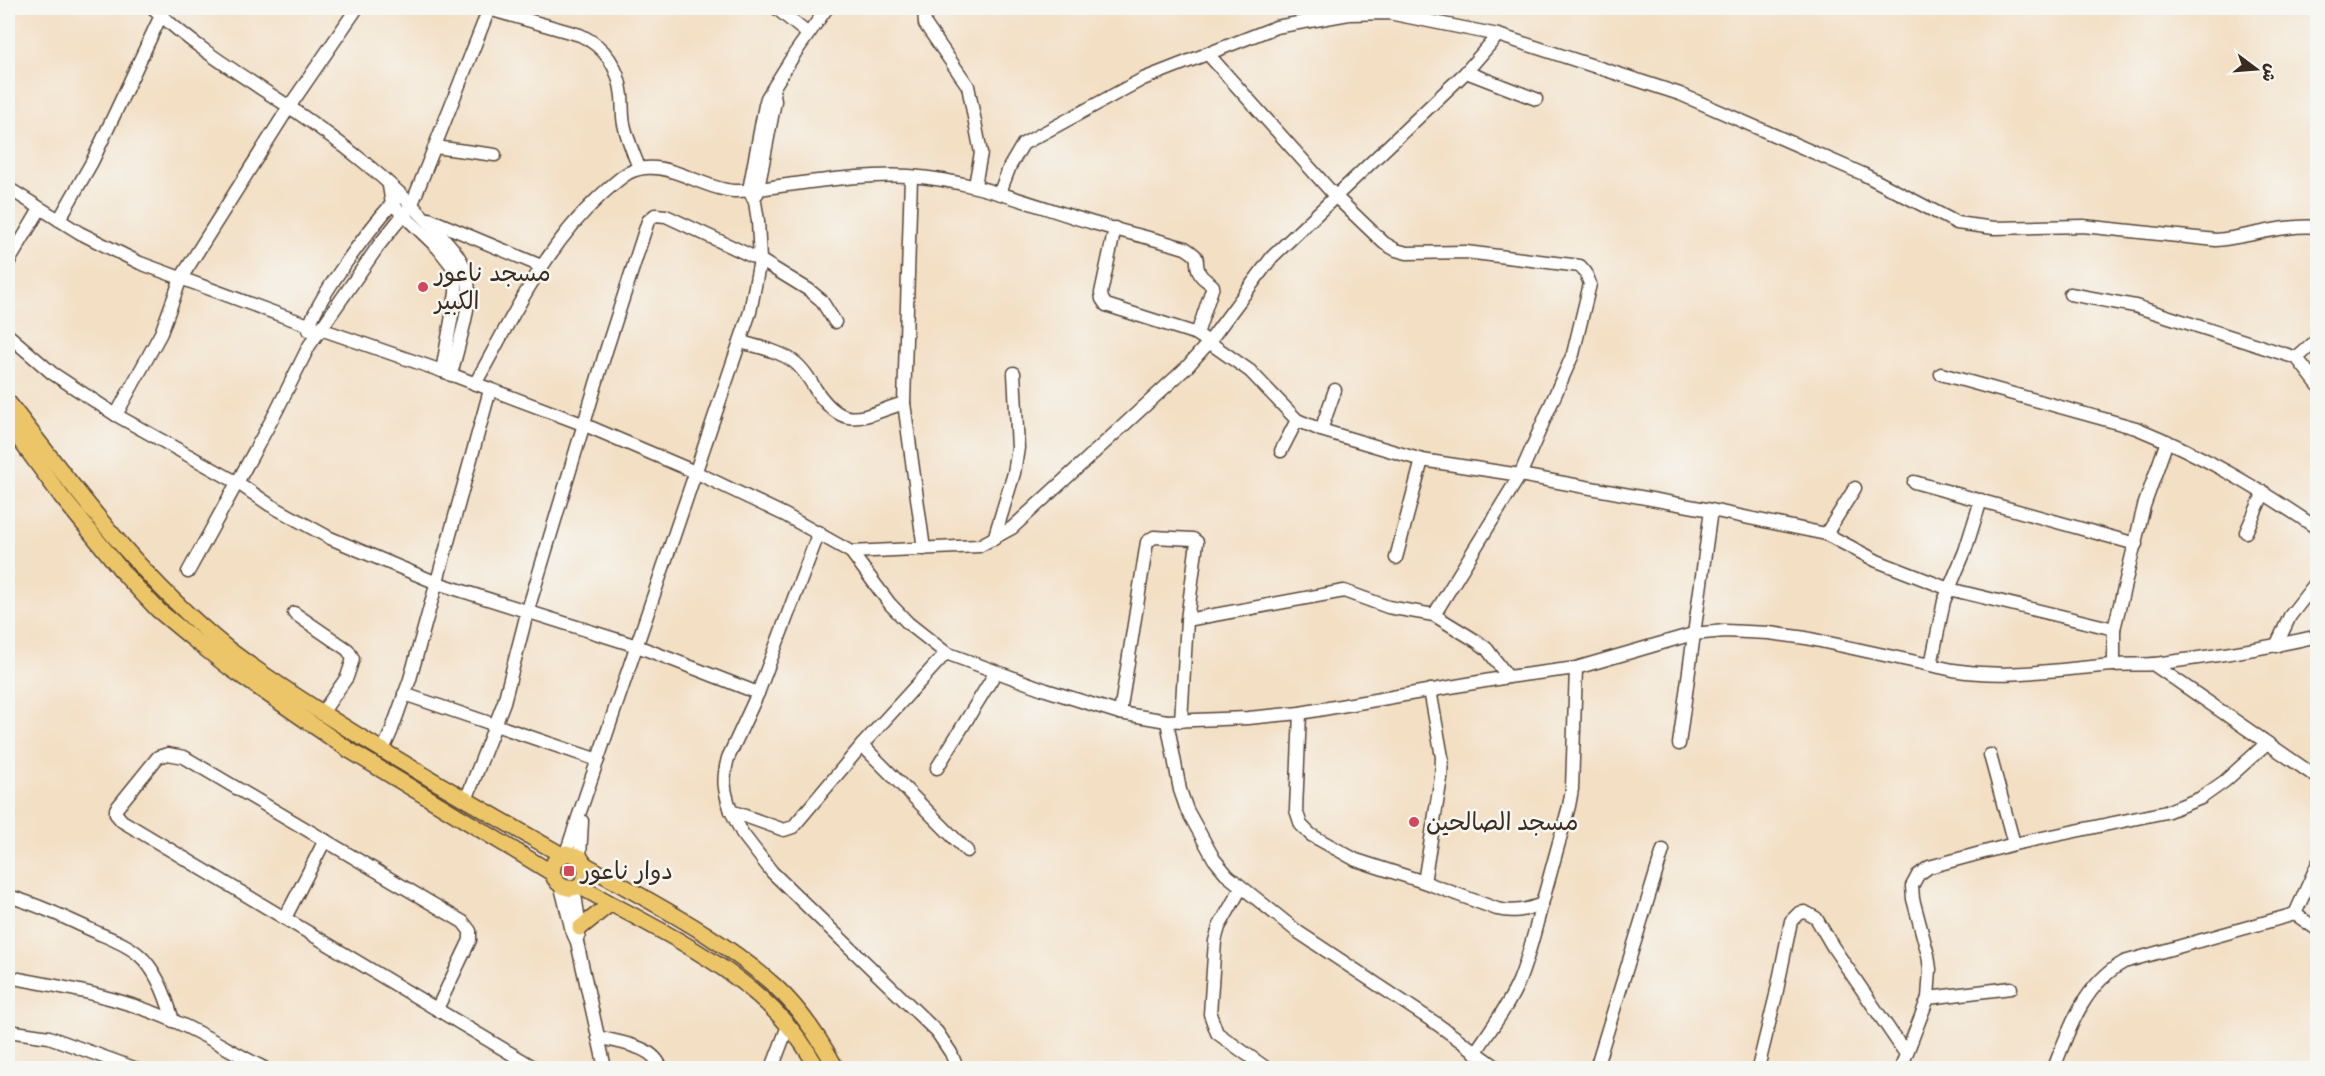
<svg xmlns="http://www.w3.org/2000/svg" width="2325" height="1076" font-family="Dekko,'Playpen Sans Arabic',sans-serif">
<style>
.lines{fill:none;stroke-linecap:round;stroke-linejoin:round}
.minor-casing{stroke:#574537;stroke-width:15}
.major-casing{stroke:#574537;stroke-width:18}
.minor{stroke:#fff;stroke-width:12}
.major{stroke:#edc569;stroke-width:15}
.poi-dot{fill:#d1495b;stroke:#f6f6f2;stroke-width:2}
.labels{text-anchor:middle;stroke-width:5;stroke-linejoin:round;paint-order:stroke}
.poi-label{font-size:24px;fill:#3b2a1e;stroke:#f6f6f2;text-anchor:start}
</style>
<rect width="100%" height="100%" fill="#f6f6f2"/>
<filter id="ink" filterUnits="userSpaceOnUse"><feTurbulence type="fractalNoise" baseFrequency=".0167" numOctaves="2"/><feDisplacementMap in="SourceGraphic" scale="12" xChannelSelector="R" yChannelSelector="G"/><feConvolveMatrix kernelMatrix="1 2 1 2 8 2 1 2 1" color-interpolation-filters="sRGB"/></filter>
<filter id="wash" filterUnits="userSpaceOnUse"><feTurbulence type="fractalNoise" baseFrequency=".008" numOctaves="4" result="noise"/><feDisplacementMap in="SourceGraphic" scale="24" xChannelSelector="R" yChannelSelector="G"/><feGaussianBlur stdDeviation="1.35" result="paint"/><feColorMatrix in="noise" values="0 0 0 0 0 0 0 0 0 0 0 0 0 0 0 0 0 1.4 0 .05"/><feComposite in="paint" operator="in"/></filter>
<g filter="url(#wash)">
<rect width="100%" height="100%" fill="#f3dfc4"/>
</g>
<g filter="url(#ink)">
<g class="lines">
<g class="minor-casing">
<g id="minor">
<path d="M153 8C194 47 241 75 288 106 341 142 389 179 431 225 446 241 465 258 468 281 472 308 457 348 451 375"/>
<path d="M485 8 580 35C606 47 619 68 622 96 623 106 622 115 624 124 627 139 634 154 639 168"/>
<path d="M776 8 808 34"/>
<path d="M924 8 925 24 968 86 981 153 975 185"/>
<path d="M1207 53 1335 196 1384 243 1396 250 1407 253 1466 252 1580 266 1586 273 1590 284 1573 354 1520 475 1434 615"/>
<path d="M1466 72 1536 99"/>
<path d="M435 147 495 155"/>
<path d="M911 177 904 403 924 549"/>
<path d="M389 186 392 204 438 248 452 266 456 275V293L442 371"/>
<path d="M8 188 80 233 140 263 283 316 442 371 585 425 695 472 785 515 851 552 890 604 908 623 946 653 1046 690 1120 713 1167 721 1248 718 1300 713 1508 677 1576 668 1693 634 1725 631 1769 633 1806 638 1953 670C2007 679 2059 669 2113 665 2127 664 2141 665 2155 664 2209 657 2264 649 2318 636"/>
<path d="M1000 192 1010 166 1023 144 1143 79 1276 27 1349 14 1389 13 1498 35 1680 94 1863 174 1957 223 1994 228 2083 226 2216 240C2250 237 2283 224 2318 227"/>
<path d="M757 194 775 101 773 89"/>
<path d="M429 219 541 266"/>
<path d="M59 220 92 162 164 9"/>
<path d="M1115 228 1101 293 1102 299 1106 305 1197 334 1250 371 1297 420 1321 430 1422 460 1520 475 1711 510 1826 534 1877 561 1949 589 2114 629"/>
<path d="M8 263 40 209"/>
<path d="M2070 294 2135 306 2297 358 2318 385"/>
<path d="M309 330C311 305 377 218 397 199"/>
<path d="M8 335 52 373 116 415 238 483 270 505 330 538 437 583 637 646 758 693"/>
<path d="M741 342C758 347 779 351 793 361 803 368 810 380 816 390 845 433 862 416 904 403"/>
<path d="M2297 358 2318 339"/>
<path d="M1941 374 2136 428C2203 455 2258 488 2318 529"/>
<path d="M475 384C512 318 544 248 600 196 609 188 618 179 628 173 662 155 699 188 733 191 750 192 769 187 787 185 827 180 868 174 909 176 973 180 1032 205 1093 223 1124 232 1155 239 1185 248 1204 260 1193 258 1199 272 1201 279 1209 281 1213 286L1197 334"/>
<path d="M116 415 161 333 181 278 289 107 357 8"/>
<path d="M1321 430 1335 390"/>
<path d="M1281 451 1297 420"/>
<path d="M1914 482 2136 544"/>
<path d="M819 532 758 693 728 758C722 780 724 790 731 811L784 830 793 827 862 745 946 653"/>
<path d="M2246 532 2264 492"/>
<path d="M1826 534 1855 488"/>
<path d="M994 539 1014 473 1018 448 1014 373"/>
<path d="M851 552 979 546 1012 528 1187 367 1209 342 1272 257 1466 72 1498 35"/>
<path d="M1396 558 1422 460"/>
<path d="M188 572 276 412 309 346 379 245 412 204 489 9"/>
<path d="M294 613 348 650 353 659 347 677 322 713"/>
<path d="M1187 620 1344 591 1388 607 1434 615 1478 642 1487 649 1508 677"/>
<path d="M2276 646 2290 616 2318 580"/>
<path d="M2153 664 2318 778"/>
<path d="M1931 665 1944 601 1965 551 1981 500"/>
<path d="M2114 665V629L2144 506 2167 441"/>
<path d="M404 694 598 760"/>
<path d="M1120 713 1147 542 1154 537 1193 539 1197 542 1187 620 1181 721"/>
<path d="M1300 713 1296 810 1301 825 1311 835 1356 860 1424 882 1497 909C1514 913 1526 910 1542 904L1569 806 1572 789 1576 668"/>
<path d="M1167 721 1180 790 1187 810 1214 859 1228 876 1298 932 1437 1024 1498 1068"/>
<path d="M1679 744 1711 510"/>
<path d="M862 745 967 851"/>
<path d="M382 752 391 732 410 679 490 390"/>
<path d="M1990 755 2014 844"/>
<path d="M937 768 996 672"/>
<path d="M466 800 504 702 527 613 605 354 648 221 655 215 666 216 760 260 809 290 821 300 835 322"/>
<path d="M731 811 742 833 772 872 937 1032 951 1053 957 1068"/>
<path d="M566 853 750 312 760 260 758 221 755 202 749 190 765 105 767 98 795 53 827 8"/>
<path d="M580 857 582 821"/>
<path d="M2318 863 2295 914 2318 930"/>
<path d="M1424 882 1441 778 1442 757 1430 690"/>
<path d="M561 887 572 931 577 942 605 1068"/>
<path d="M574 888 580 928 579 935"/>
<path d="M1241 888 1219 927 1215 941 1210 1014 1217 1033 1266 1068"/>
<path d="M8 896C39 905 68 919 98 933 112 939 128 945 139 955 157 970 167 999 173 1021"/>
<path d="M285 918 325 840"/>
<path d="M8 977C64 987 121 997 174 1021 204 1034 234 1053 264 1068"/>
<path d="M1928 998 2011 988"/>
<path d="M437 1009 470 940V931L463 922 184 757 168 754 158 757 116 809V814L122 821 535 1068"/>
<path d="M8 1031 49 1037 134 1068"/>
<path d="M598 1037C619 1043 653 1045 661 1068"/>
<path d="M1475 1053C1490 1030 1508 1007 1519 981 1529 956 1535 930 1542 904"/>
<path d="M772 1068 788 1026"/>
<path d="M1596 1068 1663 850"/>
<path d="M1758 1068 1776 995 1791 921 1799 913 1805 912 1816 918 1833 947 1906 1054"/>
<path d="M1901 1068 1928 998 1930 969 1928 955 1913 899 1912 886 1918 875 1929 867 2014 844 2166 812 2201 798 2225 781 2267 743"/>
<path d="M2054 1068C2069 1029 2084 984 2124 962L2295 914"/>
</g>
</g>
<g class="major-casing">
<g id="major">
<path d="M8 402C75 489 140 578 227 648 258 672 291 693 324 714 402 764 482 809 562 855"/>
<path d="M8 424 61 496 126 576 158 610 193 639 230 668 349 750 552 873C563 903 600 884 580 857L566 853 554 862 552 873"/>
<path d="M586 865C650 902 720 936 776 987 801 1010 820 1039 836 1068"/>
<path d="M579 886C663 934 770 977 817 1068"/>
<path d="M580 928 610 904"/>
</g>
</g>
<use href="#minor" class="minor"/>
<use href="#major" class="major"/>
</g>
</g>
<g class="poi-dot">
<circle cx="423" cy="287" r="6"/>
<circle cx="1414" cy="822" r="6"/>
<rect x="563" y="865" width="12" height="12" rx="3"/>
</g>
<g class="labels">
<g class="poi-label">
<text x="435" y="281">مسجد ناعور<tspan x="435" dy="28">الكبير</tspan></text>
<text x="1426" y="830">مسجد الصالحين</text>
<text x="581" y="879">دوار ناعور</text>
</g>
</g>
<rect width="2325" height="1076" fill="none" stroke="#f6f6f2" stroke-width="30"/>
<g transform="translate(2256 69) rotate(106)" stroke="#f6f6f2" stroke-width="4.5" paint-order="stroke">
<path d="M0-4.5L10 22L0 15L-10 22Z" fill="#3b2a1e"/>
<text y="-9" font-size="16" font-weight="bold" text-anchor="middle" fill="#3b2a1e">ش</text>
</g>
</svg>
